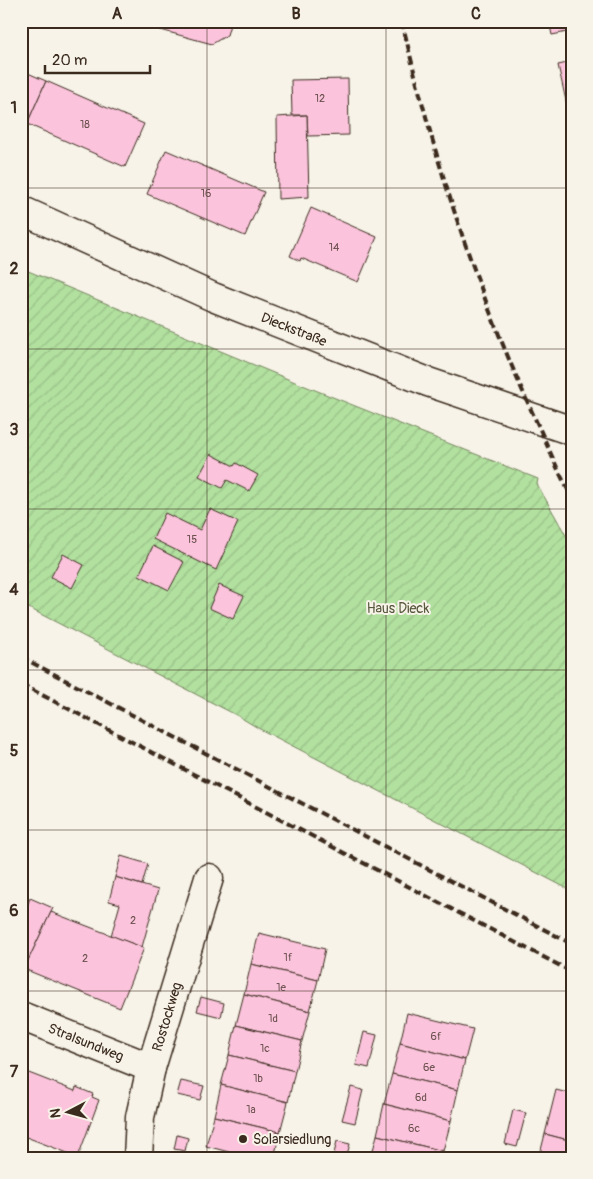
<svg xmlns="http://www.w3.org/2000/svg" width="593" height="1179" font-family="Pangolin,sans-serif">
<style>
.garden{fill:url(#garden-furrows);stroke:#76855e}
.building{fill:#fbc4dc;stroke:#3b2a1e}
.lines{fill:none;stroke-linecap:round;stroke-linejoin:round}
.minor-casing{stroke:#3b2a1e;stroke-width:31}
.minor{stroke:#f7f3e8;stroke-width:28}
.rail{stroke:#3b2a1e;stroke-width:4;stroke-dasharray:8 4;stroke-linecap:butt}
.grid{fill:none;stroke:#3b2a1e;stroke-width:1;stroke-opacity:0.55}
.poi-dot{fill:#3b2a1e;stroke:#f7f3e8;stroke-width:2}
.labels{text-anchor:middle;stroke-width:4;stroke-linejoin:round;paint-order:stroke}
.number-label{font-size:11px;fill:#6b504e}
.street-label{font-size:14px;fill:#3b2a1e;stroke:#f7f3e8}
.park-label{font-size:14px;fill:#58583e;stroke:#f7f3e8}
.poi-label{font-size:14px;fill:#3b2a1e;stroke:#f7f3e8;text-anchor:start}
.neatline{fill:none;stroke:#3b2a1e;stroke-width:2}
.grid-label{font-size:16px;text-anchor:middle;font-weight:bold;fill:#3b2a1e}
</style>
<defs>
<pattern id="garden-furrows" width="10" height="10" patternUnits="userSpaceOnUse" patternTransform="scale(1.25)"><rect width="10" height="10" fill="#b1e09f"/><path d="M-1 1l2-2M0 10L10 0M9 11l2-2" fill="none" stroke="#99c088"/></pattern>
</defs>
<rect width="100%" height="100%" fill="#f7f3e8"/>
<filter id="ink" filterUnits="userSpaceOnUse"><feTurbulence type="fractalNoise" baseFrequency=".02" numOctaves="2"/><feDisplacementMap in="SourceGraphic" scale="10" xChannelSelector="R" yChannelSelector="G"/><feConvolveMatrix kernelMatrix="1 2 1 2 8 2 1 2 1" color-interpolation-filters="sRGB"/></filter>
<g filter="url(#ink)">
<path class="garden" d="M21 268 295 382 538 479 537 484 572 546V891L258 728 238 716 21 604Z"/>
<g class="building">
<path d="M152 21H231L227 35 212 44 157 29 154 27Z"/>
<path d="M549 21H572V31L552 35Z"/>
<path d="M572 62V119H570L558 65Z"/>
<path d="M21 70 46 81 27 124 21 121Z"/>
<path d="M348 79 349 135 308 136 307 115H292L291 80Z"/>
<path d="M46 81 144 124 125 167 27 124Z"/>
<path d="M307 115 309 197 278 199 277 117Z"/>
<path d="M166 150 264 192 245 236 147 194Z"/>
<path d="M311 208 377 237 358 282 301 258 300 261 290 256Z"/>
<path d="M211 454 234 466 236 463 258 475 249 491 227 480 222 488 199 476Z"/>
<path d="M210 509 238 522 216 570 153 539 165 513 200 530Z"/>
<path d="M153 546 184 562 169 590 139 575Z"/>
<path d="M63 554 84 565 72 588 51 577Z"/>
<path d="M219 585 244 596 233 619 209 608Z"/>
<path d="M121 856 148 864 142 885 115 877Z"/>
<path d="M115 877 158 890 142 947 111 936 120 904 109 901Z"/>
<path d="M30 898 53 908 24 969 21 967V907L26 909Z"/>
<path d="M51 912 144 948 120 1008 24 969Z"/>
<path d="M259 933 325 949 318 980 251 964Z"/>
<path d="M251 964 318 980 310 1011 244 994Z"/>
<path d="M244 994 310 1011 302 1041 236 1025Z"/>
<path d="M201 997 224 1003 221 1017 197 1011Z"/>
<path d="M407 1013 473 1029 465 1060 400 1043Z"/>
<path d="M236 1025 302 1041 295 1071 229 1055Z"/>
<path d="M364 1032 377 1035 369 1068 356 1065Z"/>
<path d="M400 1043 465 1060 458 1090 392 1074Z"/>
<path d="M229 1055 295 1071 288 1102 221 1085Z"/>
<path d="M21 1070 75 1091 76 1087 93 1094 92 1097 99 1100 78 1157 21 1135Z"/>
<path d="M392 1074 458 1090 451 1121 384 1104Z"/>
<path d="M181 1081 204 1086 200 1100 177 1095Z"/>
<path d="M221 1085 288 1102 280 1132 214 1116Z"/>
<path d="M351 1087 363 1090 355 1123 342 1120Z"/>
<path d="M556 1090 572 1094V1141L545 1134Z"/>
<path d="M384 1104 451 1121 443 1151 377 1135Z"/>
<path d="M513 1110 526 1113 517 1147 505 1144Z"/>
<path d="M214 1116 280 1132 274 1158H252L206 1146Z"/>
<path d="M545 1134 572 1141V1158H539Z"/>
<path d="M177 1135 188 1138 185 1151 174 1149Z"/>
<path d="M377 1135 443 1151 442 1158H371Z"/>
<path d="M337 1141 350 1144 346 1158H333Z"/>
</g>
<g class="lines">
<g class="minor-casing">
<g id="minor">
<path id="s1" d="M21 210 213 297 428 382 572 431"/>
<path id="s2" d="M21 1016 151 1068"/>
<path id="s3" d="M138 1158 140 1117 151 1068 209 878"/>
</g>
</g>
<use href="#minor" class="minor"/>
<g class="rail">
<path d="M402 21C434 161 478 296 538 425 549 449 559 474 572 497"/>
<path d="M21 657 572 944"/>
<path d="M21 684 572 972"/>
</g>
</g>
</g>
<path class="grid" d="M207 21V1158M386 21V1158M21 188H572M21 349H572M21 509H572M21 670H572M21 830H572M21 991H572"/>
<circle class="poi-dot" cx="243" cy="1139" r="5"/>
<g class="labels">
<g class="number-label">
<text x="320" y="102">12</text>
<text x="85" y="128">18</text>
<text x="206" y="197">16</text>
<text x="334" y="251">14</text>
<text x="192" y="543">15</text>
<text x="133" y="924">2</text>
<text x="288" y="961">1f</text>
<text x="85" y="962">2</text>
<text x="281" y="991">1e</text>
<text x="273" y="1022">1d</text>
<text x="436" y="1040">6f</text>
<text x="265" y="1052">1c</text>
<text x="429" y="1071">6e</text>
<text x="258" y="1082">1b</text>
<text x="421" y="1101">6d</text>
<text x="251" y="1113">1a</text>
<text x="414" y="1132">6c</text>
</g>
<g class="street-label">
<text dy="5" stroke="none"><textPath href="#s1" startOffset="298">Dieckstraße</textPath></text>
<text dy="5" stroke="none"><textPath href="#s3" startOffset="145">Rostockweg</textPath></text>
<text dy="5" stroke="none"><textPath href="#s2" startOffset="70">Stralsundweg</textPath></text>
</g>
<g class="park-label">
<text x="398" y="613">Haus Dieck</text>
</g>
<g class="poi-label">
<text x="253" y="1144">Solarsiedlung</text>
</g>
</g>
<rect width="593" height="1179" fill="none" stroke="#f7f3e8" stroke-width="55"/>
<g transform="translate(68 1112) rotate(264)" stroke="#f7f3e8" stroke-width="4" paint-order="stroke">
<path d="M0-4L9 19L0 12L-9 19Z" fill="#3b2a1e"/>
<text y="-8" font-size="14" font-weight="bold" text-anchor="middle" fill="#3b2a1e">N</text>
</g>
<path d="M45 65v8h105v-8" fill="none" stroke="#3b2a1e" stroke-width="2.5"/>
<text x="52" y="65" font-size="15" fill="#3b2a1e" stroke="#f7f3e8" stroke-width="4" paint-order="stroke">20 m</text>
<rect x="28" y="28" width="538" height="1124" class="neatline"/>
<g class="grid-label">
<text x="117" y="19">A</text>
<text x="296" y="19">B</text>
<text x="476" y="19">C</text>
<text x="14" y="113">1</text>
<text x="14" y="274">2</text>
<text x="14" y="435">3</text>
<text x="14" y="595">4</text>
<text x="14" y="756">5</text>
<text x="14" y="916">6</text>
<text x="14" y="1077">7</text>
</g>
</svg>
